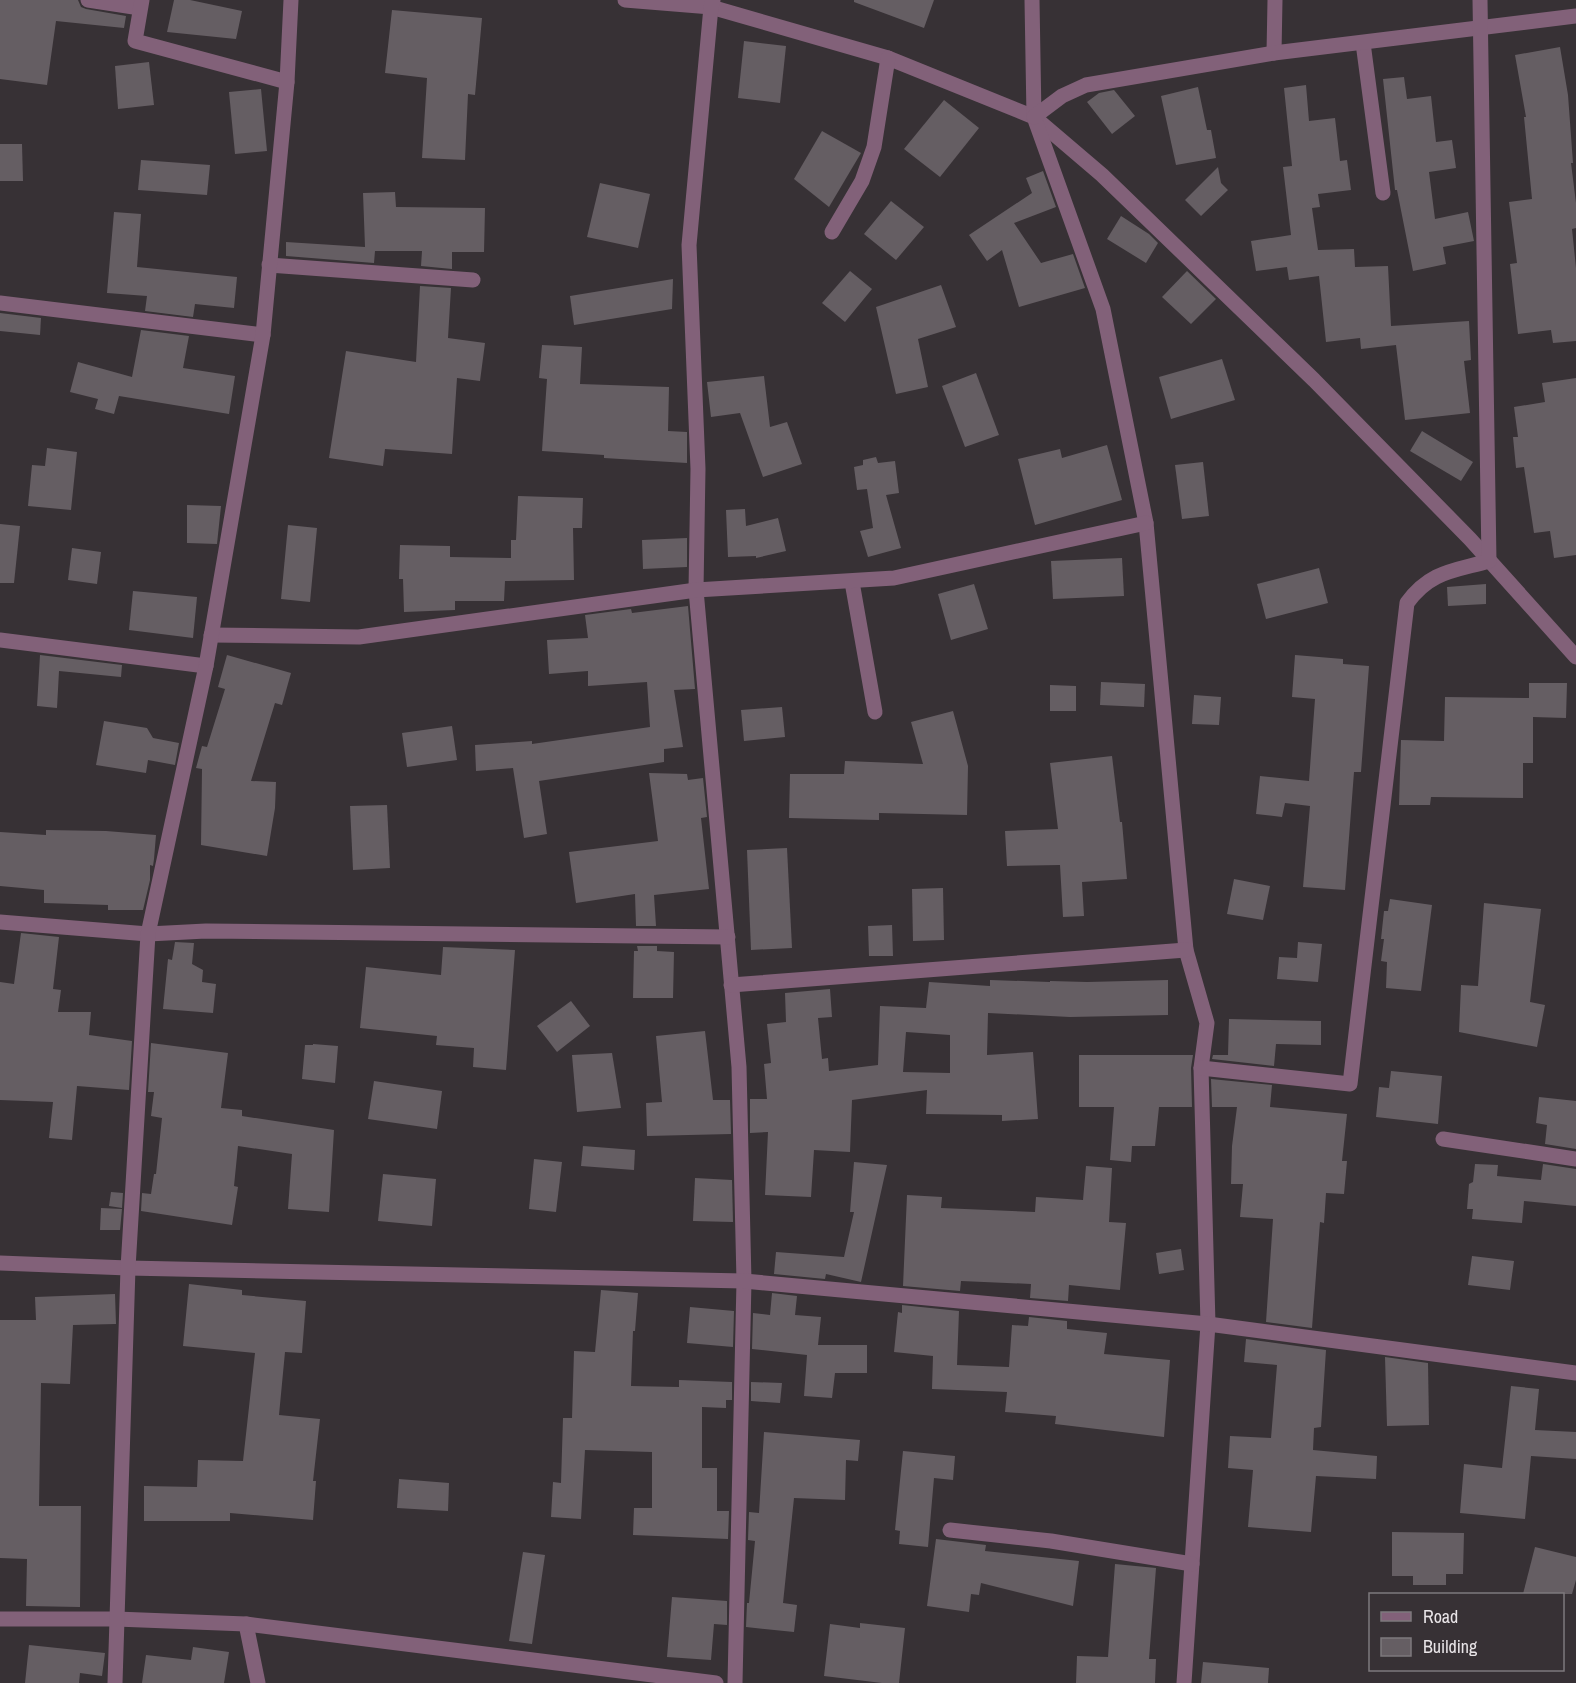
<svg xmlns="http://www.w3.org/2000/svg" width="1576" height="1683" font-family="'Archivo Narrow',sans-serif">
<style>
.building{fill:#655e63;fill-rule:evenodd}
.lines{fill:none;stroke-linecap:round;stroke-linejoin:round}
.lane{stroke:#826179;stroke-width:15}
.street{stroke:#826179;stroke-width:15}
</style>
<rect width="100%" height="100%" fill="#373135"/>
<g class="building">
<path d="M0 0H78L81 7 86 9 126 16 124 28 56 21 47 85 0 79Z"/>
<path d="M174 0H190L242 11 236 39 167 32Z"/>
<path d="M854 0H934L924 28 854 2Z"/>
<path d="M392 10 482 18 475 95 468 94 465 160 422 158 427 78 385 73Z"/>
<path d="M744 41 786 46 780 103 738 98Z"/>
<path d="M1560 47 1568 95 1573 163H1571L1576 203V228L1572 229 1576 268V341L1553 343 1551 330 1518 334 1510 264 1517 263 1509 202 1532 199 1524 117H1526L1515 55Z"/>
<path d="M149 62 154 105 118 109 115 66Z"/>
<path d="M1404 77 1407 99 1431 96 1436 142 1452 140 1456 168 1429 172 1435 219 1468 212 1474 241 1443 247 1446 264 1413 271 1397 190H1395L1383 79Z"/>
<path d="M1306 85 1309 121 1335 118 1340 161 1347 160 1351 190 1318 194 1320 207 1312 208 1318 250 1354 249 1355 267 1388 266 1391 326 1469 321 1471 360 1464 361 1470 413 1405 420 1396 345 1361 349 1360 338 1326 342 1319 276 1289 280 1287 267 1256 271 1251 241 1291 235 1283 167 1292 166 1284 88Z"/>
<path d="M1198 87 1207 130H1211L1216 158 1176 165 1161 96Z"/>
<path d="M261 89 267 151 235 154 229 92Z"/>
<path d="M1114 90 1135 116 1112 134 1087 102 1099 93Z"/>
<path d="M944 100 979 128 940 177 904 149Z"/>
<path d="M822 131 861 153 829 207 794 179Z"/>
<path d="M0 144H22L23 181H0Z"/>
<path d="M141 160 210 165 207 195 138 190Z"/>
<path d="M1218 167 1221 183 1228 190 1201 216 1185 200Z"/>
<path d="M1043 171 1056 207 1014 223 1041 263 1073 254 1085 288 1019 307 1002 250 987 261 969 235 1032 193 1026 178Z"/>
<path d="M600 183 650 194 638 248 587 237Z"/>
<path d="M395 192 396 207 485 208 484 252H452V269L421 266 422 251H375L374 263 286 256V242L365 247 363 193Z"/>
<path d="M891 201 924 227 896 260 864 234Z"/>
<path d="M114 212 141 214 137 267 237 277 234 308 195 304 193 317 145 311 147 296 107 293Z"/>
<path d="M1121 216 1149 234 1158 243 1146 263 1107 239Z"/>
<path d="M850 271 872 289 845 322 822 303Z"/>
<path d="M1187 271 1216 299 1191 324 1162 297Z"/>
<path d="M673 279 672 309 574 325 570 296Z"/>
<path d="M941 285 956 327 918 339 928 387 896 394 876 307Z"/>
<path d="M420 286 451 288 448 338 485 343 480 381 457 378 452 454 385 449 383 466 329 458 346 351 416 362Z"/>
<path d="M0 313 41 318 40 335 0 331Z"/>
<path d="M141 330 189 336 183 368 235 376 229 414 119 396 114 414 95 409 98 399 70 392 78 362 132 377Z"/>
<path d="M542 345 582 347 580 384 669 387 668 431 687 432V463L604 458V455L542 451 547 379 539 378Z"/>
<path d="M1222 359 1235 400 1171 419 1159 377Z"/>
<path d="M976 373 999 435 965 447 942 386Z"/>
<path d="M764 376 770 427 787 422 802 464 763 477 740 413 711 417 707 382Z"/>
<path d="M1576 378V555L1554 558 1550 531 1534 533 1524 467 1516 468 1513 437H1518L1514 407 1545 402 1542 383Z"/>
<path d="M1422 431 1473 462 1461 481 1410 451Z"/>
<path d="M1107 445 1122 500 1035 525 1018 459 1060 449 1062 458Z"/>
<path d="M47 448 77 452 71 510 28 506 32 465 45 466Z"/>
<path d="M876 457 878 463 895 461 899 493 886 495 901 548 868 557 860 531 873 528 867 489 857 490 854 467 863 465V460Z"/>
<path d="M1203 462 1209 516 1182 519 1175 465Z"/>
<path d="M518 496 583 498 582 528H573L574 580 505 581 504 601H455V610L404 612 403 579H399L400 545 450 546V557L511 558V540H516Z"/>
<path d="M187 505 221 506 217 544 187 543Z"/>
<path d="M745 509 746 526 778 518 786 551 756 558V556L728 557 726 510Z"/>
<path d="M0 524 20 526 14 583H0Z"/>
<path d="M288 525 317 528 310 602 281 599Z"/>
<path d="M687 538V567L643 569 642 540Z"/>
<path d="M72 548 101 552 97 584 68 580Z"/>
<path d="M1122 558 1124 596 1053 599 1051 561Z"/>
<path d="M1319 568 1328 603 1266 619 1257 584Z"/>
<path d="M974 584 988 629 951 640 938 594Z"/>
<path d="M1486 584V604L1448 606 1447 587Z"/>
<path d="M133 591 197 597 193 638 129 630Z"/>
<path d="M688 606 695 689 674 690 683 747 664 749V762L539 781 547 834 524 838 513 768 476 771 475 745 532 741V744L650 727 647 682 588 686V671L549 674 547 640 588 638 585 615 631 609 632 613Z"/>
<path d="M40 655 122 665 121 677 59 671 57 708 37 706Z"/>
<path d="M227 655 291 673 282 705 275 703 251 781 276 782 275 808 267 856 201 845 202 769 196 768 202 746 207 747 225 689 218 687Z"/>
<path d="M1295 655 1343 659V664L1369 666 1361 772H1354L1345 890 1303 887 1310 806 1285 803 1282 817 1256 814 1260 776 1309 781 1315 699 1292 697Z"/>
<path d="M1101 682 1145 684 1144 707 1100 705Z"/>
<path d="M1529 683H1567L1566 718 1533 717V763H1523V798L1431 797 1430 805H1399L1401 740 1444 741 1445 697 1529 698Z"/>
<path d="M1050 685 1076 686V711H1050Z"/>
<path d="M1194 695 1221 697 1219 725 1192 724Z"/>
<path d="M782 707 785 737 744 741 741 710Z"/>
<path d="M953 711 968 766 967 815 879 813V820L789 818 790 774H844L845 761 923 764 911 722Z"/>
<path d="M104 721 147 728 153 738 179 743 175 765 148 760 146 773 96 765Z"/>
<path d="M452 726 457 760 407 767 402 733Z"/>
<path d="M1112 756 1120 822H1122L1127 879 1082 882 1084 916 1063 917 1060 865 1007 866 1005 831 1058 829 1050 763Z"/>
<path d="M649 773 687 774 688 780 703 778 707 817 701 818 709 889 654 895 656 926H636L635 894 576 903 569 852 658 841Z"/>
<path d="M387 805 390 868 353 870 350 806Z"/>
<path d="M46 830 106 831 156 835 154 859 153 866 150 865V880L143 910H108V905L44 903V890L0 886V832L46 835Z"/>
<path d="M787 848 792 948 751 950 747 850Z"/>
<path d="M1234 879 1270 886 1263 920 1227 914Z"/>
<path d="M943 888 944 940 913 941 912 889Z"/>
<path d="M1390 899 1432 905 1421 991 1386 988 1387 962 1381 961 1384 939H1381L1384 911H1388Z"/>
<path d="M1484 903 1541 909 1530 1002 1545 1005 1537 1047 1459 1032 1461 985 1478 986Z"/>
<path d="M892 925 893 956H869L868 926Z"/>
<path d="M21 933 59 937 53 989 61 990 58 1012H91L89 1035 132 1041 129 1090 77 1086 72 1140 49 1138 53 1102 0 1100V982L14 984Z"/>
<path d="M175 942 194 943 192 964 203 970 202 982 216 984 213 1013 163 1009 168 959 172 960Z"/>
<path d="M1298 942 1322 944 1318 982 1277 979 1279 957 1297 958Z"/>
<path d="M637 946H657V951L674 952 673 998H633L634 951H638Z"/>
<path d="M443 947 515 950 506 1070 473 1067 474 1048 436 1045 437 1036 360 1028 366 967 441 975Z"/>
<path d="M990 980 1050 982V981L1087 982 1168 980V1015L1070 1017 988 1013 987 1055 1033 1052 1038 1119 1002 1121V1115L926 1114 927 1090 852 1100 850 1152 814 1150 811 1197 765 1195 768 1132 750 1133V1099H767L764 1064 771 1063 767 1024 786 1022 785 993 830 989 832 1017 818 1018 822 1059 828 1058 829 1071 878 1065 880 1006 926 1008 929 982 990 986ZM906 1032 950 1035V1073L903 1072Z"/>
<path d="M571 1001 590 1026 557 1052 537 1026Z"/>
<path d="M1229 1019 1321 1021V1045L1276 1044 1274 1066 1212 1059 1213 1055H1228Z"/>
<path d="M705 1031 713 1100H730L731 1134 647 1136 646 1103 662 1102 656 1036Z"/>
<path d="M151 1043 228 1053 221 1108 242 1110V1116L334 1130 329 1212 288 1209 292 1154 238 1146 234 1186 238 1187 232 1225 141 1211 142 1193 151 1194 154 1174H156L162 1118 151 1116 154 1092H148Z"/>
<path d="M313 1044 338 1046 335 1083 302 1079 305 1045H313Z"/>
<path d="M612 1053 621 1108 577 1112 572 1055Z"/>
<path d="M1079 1055H1193L1191 1068 1192 1107H1159L1155 1146H1132L1131 1162 1110 1160 1114 1107H1079Z"/>
<path d="M1391 1071 1442 1076 1438 1124 1376 1117 1379 1087 1389 1088Z"/>
<path d="M1211 1079 1272 1085 1270 1107 1347 1114 1342 1161H1347L1344 1194 1326 1193 1324 1223 1320 1222 1312 1328 1266 1322 1273 1219 1240 1217 1243 1184H1231L1232 1146 1237 1107H1212Z"/>
<path d="M374 1081 442 1091 437 1129 368 1119Z"/>
<path d="M1539 1097 1576 1101V1149L1545 1144 1547 1125 1536 1123Z"/>
<path d="M583 1146 635 1150 634 1170 581 1166Z"/>
<path d="M534 1159 562 1162 556 1212 529 1209Z"/>
<path d="M854 1162 887 1165 861 1282 826 1274 825 1279 774 1274 776 1252 844 1257 854 1212H850Z"/>
<path d="M1475 1164 1498 1165 1497 1176 1541 1180 1543 1164 1576 1169V1206L1524 1201 1522 1223 1472 1219 1473 1209H1467L1469 1184 1473 1182Z"/>
<path d="M1086 1166 1112 1168 1109 1222 1126 1223 1120 1290 1069 1285 1068 1301 1030 1298 1031 1284 961 1281 960 1291 903 1286 907 1195 942 1197 941 1208 1035 1212 1036 1197 1083 1200Z"/>
<path d="M383 1174 436 1179 432 1226 378 1221Z"/>
<path d="M695 1178 732 1180 733 1222 693 1221Z"/>
<path d="M111 1192 123 1193 122 1208 109 1206Z"/>
<path d="M101 1208 122 1209 120 1230H100Z"/>
<path d="M1181 1249 1184 1270 1159 1274 1156 1253Z"/>
<path d="M1472 1256 1514 1261 1510 1290 1468 1285Z"/>
<path d="M189 1284 242 1290V1295L306 1301 302 1353 285 1352 279 1415 320 1419 313 1481H316L313 1520 230 1513V1521H144V1486L197 1487 198 1460 243 1461 255 1353 183 1346Z"/>
<path d="M601 1290 638 1293 635 1331H633L631 1386 679 1387V1380L732 1382V1400H726V1408L702 1407V1468H717V1511H729L728 1539 633 1535 634 1508H652V1452L585 1450 581 1519 551 1517 553 1482 561 1483 563 1418H572L574 1351 595 1352Z"/>
<path d="M772 1293 797 1296 795 1315 821 1317 818 1345H867V1373H835L832 1398 804 1396 807 1355 752 1349 753 1313 770 1315Z"/>
<path d="M115 1294 116 1324 73 1325 70 1384 41 1383 39 1506H81L80 1607 26 1606 27 1559 0 1558V1320H36L35 1297Z"/>
<path d="M902 1305 959 1311 957 1365 1009 1367 1012 1325 1028 1326 1029 1317 1067 1321V1329L1107 1333 1104 1354 1170 1360 1164 1437 1055 1424 1056 1416 1005 1412 1007 1392 932 1389 933 1356 894 1352 898 1312 902 1313Z"/>
<path d="M690 1307 734 1311 733 1347 687 1343Z"/>
<path d="M1246 1339 1326 1350 1321 1427 1314 1428 1313 1450 1377 1456 1376 1479 1316 1476 1311 1532 1248 1527 1253 1470 1228 1468 1230 1436 1271 1438 1277 1365 1244 1362Z"/>
<path d="M1385 1357 1428 1363 1429 1425 1387 1426Z"/>
<path d="M751 1382 782 1383 780 1403 751 1401Z"/>
<path d="M1511 1386 1539 1389 1535 1430 1576 1432V1459L1531 1456 1525 1519 1460 1513 1464 1464 1502 1468Z"/>
<path d="M764 1432 860 1440 858 1461 846 1460 845 1500 794 1498 783 1603 797 1605 794 1632 746 1627 747 1603H749L755 1541 748 1540 749 1512 759 1513Z"/>
<path d="M903 1451 955 1456 953 1480 934 1478 928 1547 899 1544 900 1531 895 1530Z"/>
<path d="M399 1479 449 1483 448 1511 397 1508Z"/>
<path d="M1392 1532 1464 1533 1463 1574H1446V1585H1413V1576H1392Z"/>
<path d="M936 1539 986 1545 985 1551 1079 1561 1073 1606 981 1583 979 1595 971 1594 969 1612 927 1606Z"/>
<path d="M1535 1547 1576 1557V1580L1572 1594H1523Z"/>
<path d="M523 1552 545 1555 532 1644 509 1641Z"/>
<path d="M1115 1564 1156 1568 1149 1659H1156L1155 1683H1076L1077 1656 1108 1657Z"/>
<path d="M672 1597 727 1601V1625L714 1624 711 1660 667 1657Z"/>
<path d="M860 1623 905 1628 899 1683H882L824 1676 830 1624 860 1628Z"/>
<path d="M29 1645 105 1653 102 1676 80 1673 79 1683H25Z"/>
<path d="M193 1647 229 1652 224 1683H142L146 1655 191 1660Z"/>
<path d="M1203 1662 1269 1668 1268 1683H1201Z"/>
</g>
<g class="lines">
<path class="lane" d="M246 1624 258 1683"/>
<g class="street">
<path d="M88 0 140 8"/>
<path d="M142 0 135 41 287 82"/>
<path d="M625 0 711 7 888 58 1034 117 1102 175 1314 380 1470 539 1576 657"/>
<path d="M713 0 711 7 689 245 698 469 696 590 739 1067 744 1281 735 1683"/>
<path d="M1032 0 1034 117 1103 309 1146 523 1186 950 1207 1023 1201 1068 1208 1324 1184 1683"/>
<path d="M1363 43 1383 193"/>
<path d="M1274 53 1275 0"/>
<path d="M1034 117 1062 96 1086 85 1274 53 1576 16"/>
<path d="M832 232 862 181 874 147 888 58"/>
<path d="M269 265 473 280"/>
<path d="M0 303 263 335"/>
<path d="M852 582 875 712"/>
<path d="M211 635 359 637 696 590 894 578 1146 523"/>
<path d="M0 640 206 666"/>
<path d="M0 922 148 934 206 931 728 937"/>
<path d="M731 985 1186 950"/>
<path d="M1201 1068 1350 1084 1407 603C1430 571 1454 571 1489 561L1480 0"/>
<path d="M1443 1139 1576 1159"/>
<path d="M0 1263 128 1268 744 1281 1208 1324 1576 1373"/>
<path d="M950 1530 1051 1541 1192 1564"/>
<path d="M0 1619H116L246 1624 716 1683"/>
<path d="M115 1683 128 1268 148 934 206 666 263 335 287 82 291 0"/>
</g>
</g>
<rect x="1369" y="1593" width="195" height="78" fill="#373135" stroke="#7e797d" stroke-width="1.5"/>
<rect x="1381" y="1612" width="30" height="9" fill="#826179" stroke="#7e797d" stroke-width="1.5"/>
<text x="1423" y="1623" font-size="18" fill="#e9e5e8">Road</text>
<rect x="1381" y="1638" width="30" height="18" fill="#655e63" stroke="#7e797d" stroke-width="1.5"/>
<text x="1423" y="1653" font-size="18" fill="#e9e5e8">Building</text>
</svg>
